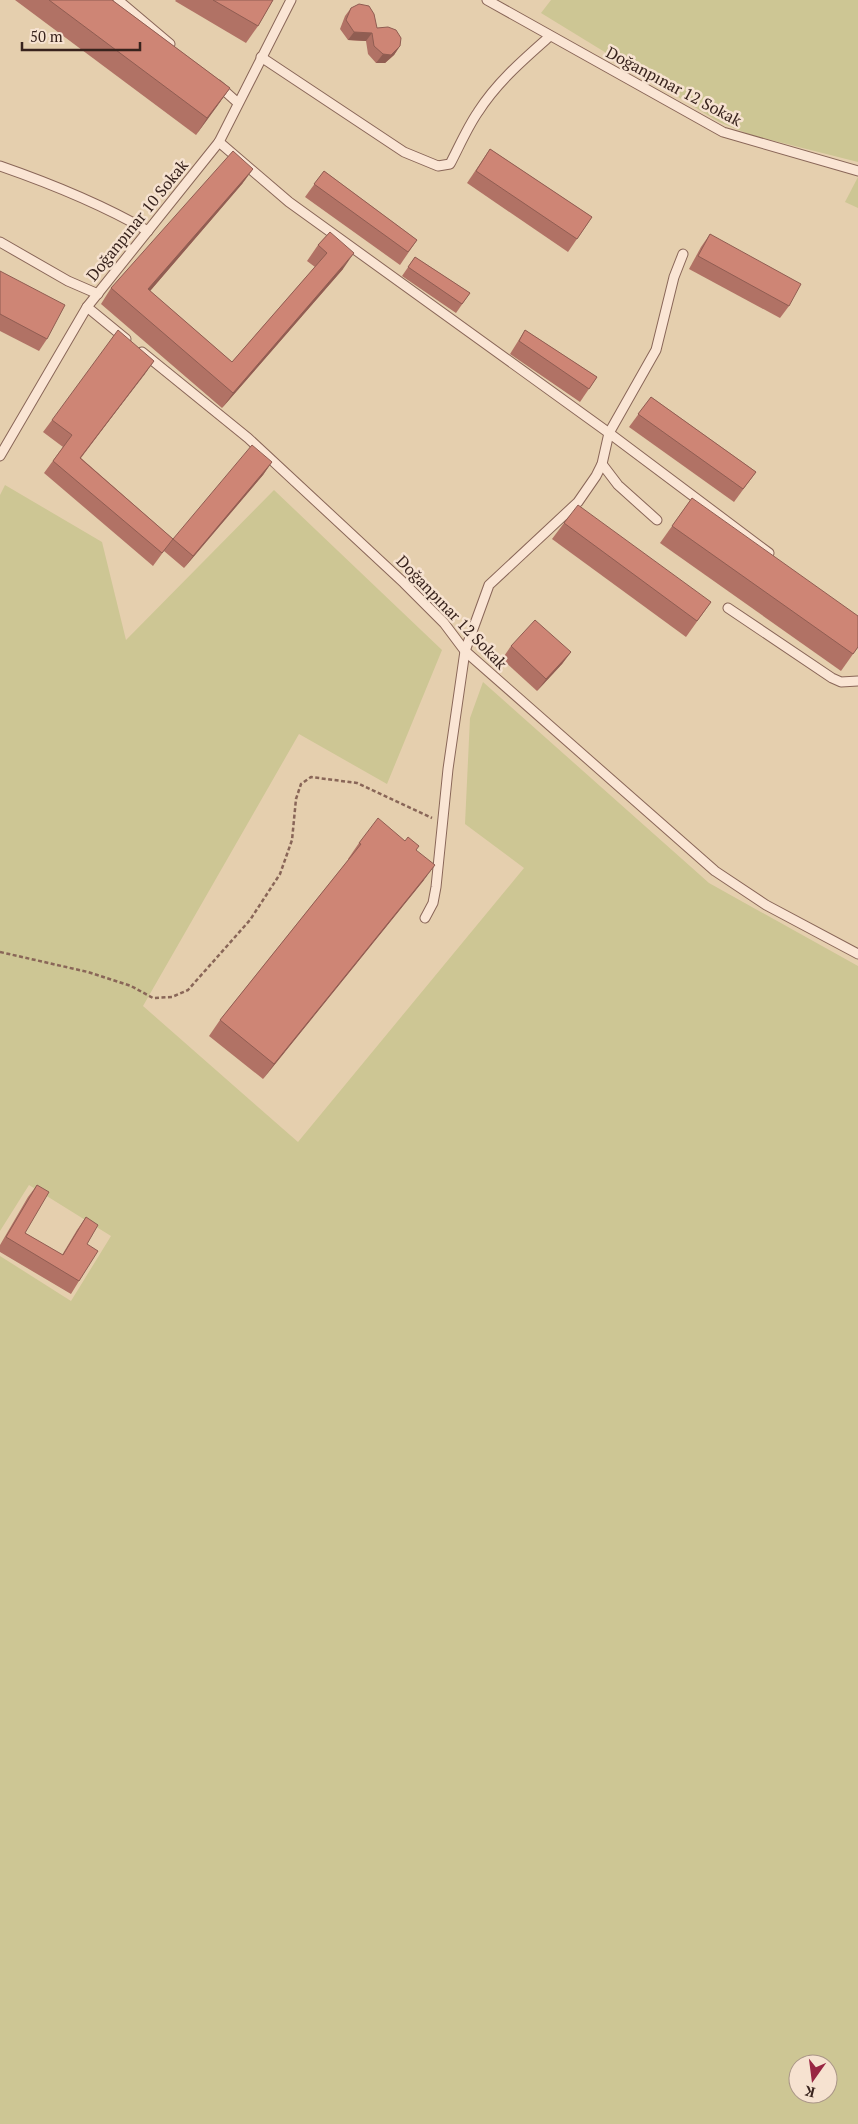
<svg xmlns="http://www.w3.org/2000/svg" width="858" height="2124" font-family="'PT Serif',serif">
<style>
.farmland{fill:#e5cfae;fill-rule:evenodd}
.green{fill:#cdc694;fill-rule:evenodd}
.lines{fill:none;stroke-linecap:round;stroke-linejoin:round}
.lane-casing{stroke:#896658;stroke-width:11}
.path{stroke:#896658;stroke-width:2.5;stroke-dasharray:4 2.5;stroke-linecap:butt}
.lane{stroke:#fae5d4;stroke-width:9}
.wall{fill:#b17265}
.shaded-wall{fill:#905d52}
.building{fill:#ce8575;stroke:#905d52}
.labels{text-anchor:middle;stroke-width:5;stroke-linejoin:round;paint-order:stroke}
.street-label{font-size:16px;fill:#38231d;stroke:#f6e2d0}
</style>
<rect width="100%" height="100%" fill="#efd6c1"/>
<path class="farmland" d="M0 0H858V2124H0ZM798 2064H828V2094H798Z"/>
<g class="green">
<path d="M551 0H858V162L751 135 719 122 541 13Z"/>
<path d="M858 177V208L845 202Z"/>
<path d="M5 485 102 542 126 640 274 490 442 650 387 784 299 734 143 1006 298 1142 524 868 465 824 470 718 483 682 709 883 858 966V2124H0V1256L71 1301 111 1236 29 1185 0 1231V495ZM798 2064H828V2094H798Z"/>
</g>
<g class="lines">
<g class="lane-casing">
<g id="lane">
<path d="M118 0 170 44"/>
<path d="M487 0 723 132 858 171"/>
<path d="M261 57 404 152 438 166 450 164C459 147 467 128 478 112 497 82 524 59 550 36"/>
<path d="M218 85 238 103"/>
<path d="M219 142 289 202 609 433 769 553"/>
<path d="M0 166C52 184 101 204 148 231"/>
<path d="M0 242 68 281 98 294"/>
<path d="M87 307 126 339"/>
<path d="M142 352 248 438 404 583 444 623 465 651 715 871 766 905 858 954"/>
<path d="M0 456 87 307 219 142 291 0"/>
<path d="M602 464 618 485 657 520"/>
<path d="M728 608 832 678 841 682 858 681"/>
<path d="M425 918 433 903 436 887 448 769 465 651 489 585 578 502 596 476 602 464 609 433 656 350 674 277 683 254"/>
</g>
</g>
<path class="path" d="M0 952 88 972 131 986 153 998 172 997 188 990 250 920 280 874 292 840 296 799 301 784 311 777 357 783 432 818"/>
<use href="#lane" class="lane"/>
</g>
<g class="wall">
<path d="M15 0H112L230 88 196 135Z"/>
<path d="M176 0H273L258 26 246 43 175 1Z"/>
<path d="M351 8 400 46 394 55 385 63H376L368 54 366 41 348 40 340 29 345 16Z"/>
<path d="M490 149 592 217 568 252 467 183Z"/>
<path d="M253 169 242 184 150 291 232 362 315 267 307 261 318 245 330 232 343 269 222 408 101 304 111 288Z"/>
<path d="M324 171 417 240 400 265 305 197Z"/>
<path d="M710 234 789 306 780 318 689 269 701 247Z"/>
<path d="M415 257 470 293 456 313 402 276Z"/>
<path d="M0 271 47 339 39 351 0 331Z"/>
<path d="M525 330 597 377 580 402 510 354Z"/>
<path d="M154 361 81 458 173 539 272 462 263 475 184 568 164 551 153 566 44 473 63 447 43 432 52 420Z"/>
<path d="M651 397 756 472 734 502 629 427Z"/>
<path d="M692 498 858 647 841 671 660 543Z"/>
<path d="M564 523 711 602 686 637 552 539Z"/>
<path d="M511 646 571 652 562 664 537 691 502 659Z"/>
<path d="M359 843 416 851 424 880 263 1079 209 1036 220 1020 349 859H348Z"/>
<path d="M37 1185 25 1233 62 1255 77 1230 86 1217 87 1244 79 1281 71 1294 0 1252V1245L28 1197Z"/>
</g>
<g class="shaded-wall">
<path d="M354 32 372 33 366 41 348 40Z"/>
<path d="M400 46 394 55 385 63H376L383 54Z"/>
<path d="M230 88 218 105 196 135 207 118Z"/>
<path d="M253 169 242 184 138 305 148 289Z"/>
<path d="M354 253 343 269 222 408 233 393Z"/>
<path d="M154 361 145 374 71 470 80 458Z"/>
<path d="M272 462 263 475 184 568 193 556Z"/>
<path d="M571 652 562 664 537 691 546 679Z"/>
<path d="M435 865 424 880 263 1079 274 1064Z"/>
</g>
<g class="building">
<path d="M49 0H112L230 88 207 118Z"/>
<path d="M213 0H273L258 26Z"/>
<path d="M359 4 369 6 374 14 377 28 388 27 396 30 401 38 400 46 391 55 383 54 374 46 372 33 354 32 346 20 351 8Z"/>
<path d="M490 149 592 217 577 239 476 171Z"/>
<path d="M233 151 253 169 148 289 232 362 327 253 318 245 330 232 354 253 233 393 111 288Z"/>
<path d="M324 171 417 240 408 252 314 184Z"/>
<path d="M710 234 801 284 789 306 698 256Z"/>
<path d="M415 257 470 293 462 304 408 267Z"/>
<path d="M0 271 65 305 47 339 0 314Z"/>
<path d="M118 330 154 361 80 458 173 539 162 553 53 461 72 435 52 420Z"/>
<path d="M525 330 597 377 589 389 519 341Z"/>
<path d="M651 397 756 472 743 489 638 414Z"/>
<path d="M252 445 272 462 193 556 173 539Z"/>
<path d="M692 498 858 616V647L853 654 672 526Z"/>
<path d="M578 505 711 602 697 621 564 523Z"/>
<path d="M535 620 571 652 546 679 511 646Z"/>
<path d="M378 818 405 841 408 837 419 846 416 850 435 865 274 1064 220 1020 361 844 359 843Z"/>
<path d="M37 1185 49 1192 25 1233 63 1255 86 1217 98 1225 87 1244 98 1251 79 1281 6 1237Z"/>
</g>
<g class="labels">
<g class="street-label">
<text transform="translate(674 86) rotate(28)" y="6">Doğanpınar 12 Sokak</text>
<text transform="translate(137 220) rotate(-51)" y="6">Doğanpınar 10 Sokak</text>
<text transform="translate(452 612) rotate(46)" y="6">Doğanpınar 12 Sokak</text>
</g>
</g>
<g transform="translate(813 2079) rotate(194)"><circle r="24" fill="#f6e2d0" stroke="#aa9688"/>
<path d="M0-4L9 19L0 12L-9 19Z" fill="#992643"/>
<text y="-8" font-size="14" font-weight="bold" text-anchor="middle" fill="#38231d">K</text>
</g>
<path d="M22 42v8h118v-8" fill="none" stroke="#38231d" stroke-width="2.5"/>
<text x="30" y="42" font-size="15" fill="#38231d" stroke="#f6e2d0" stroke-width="4" paint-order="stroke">50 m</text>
</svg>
